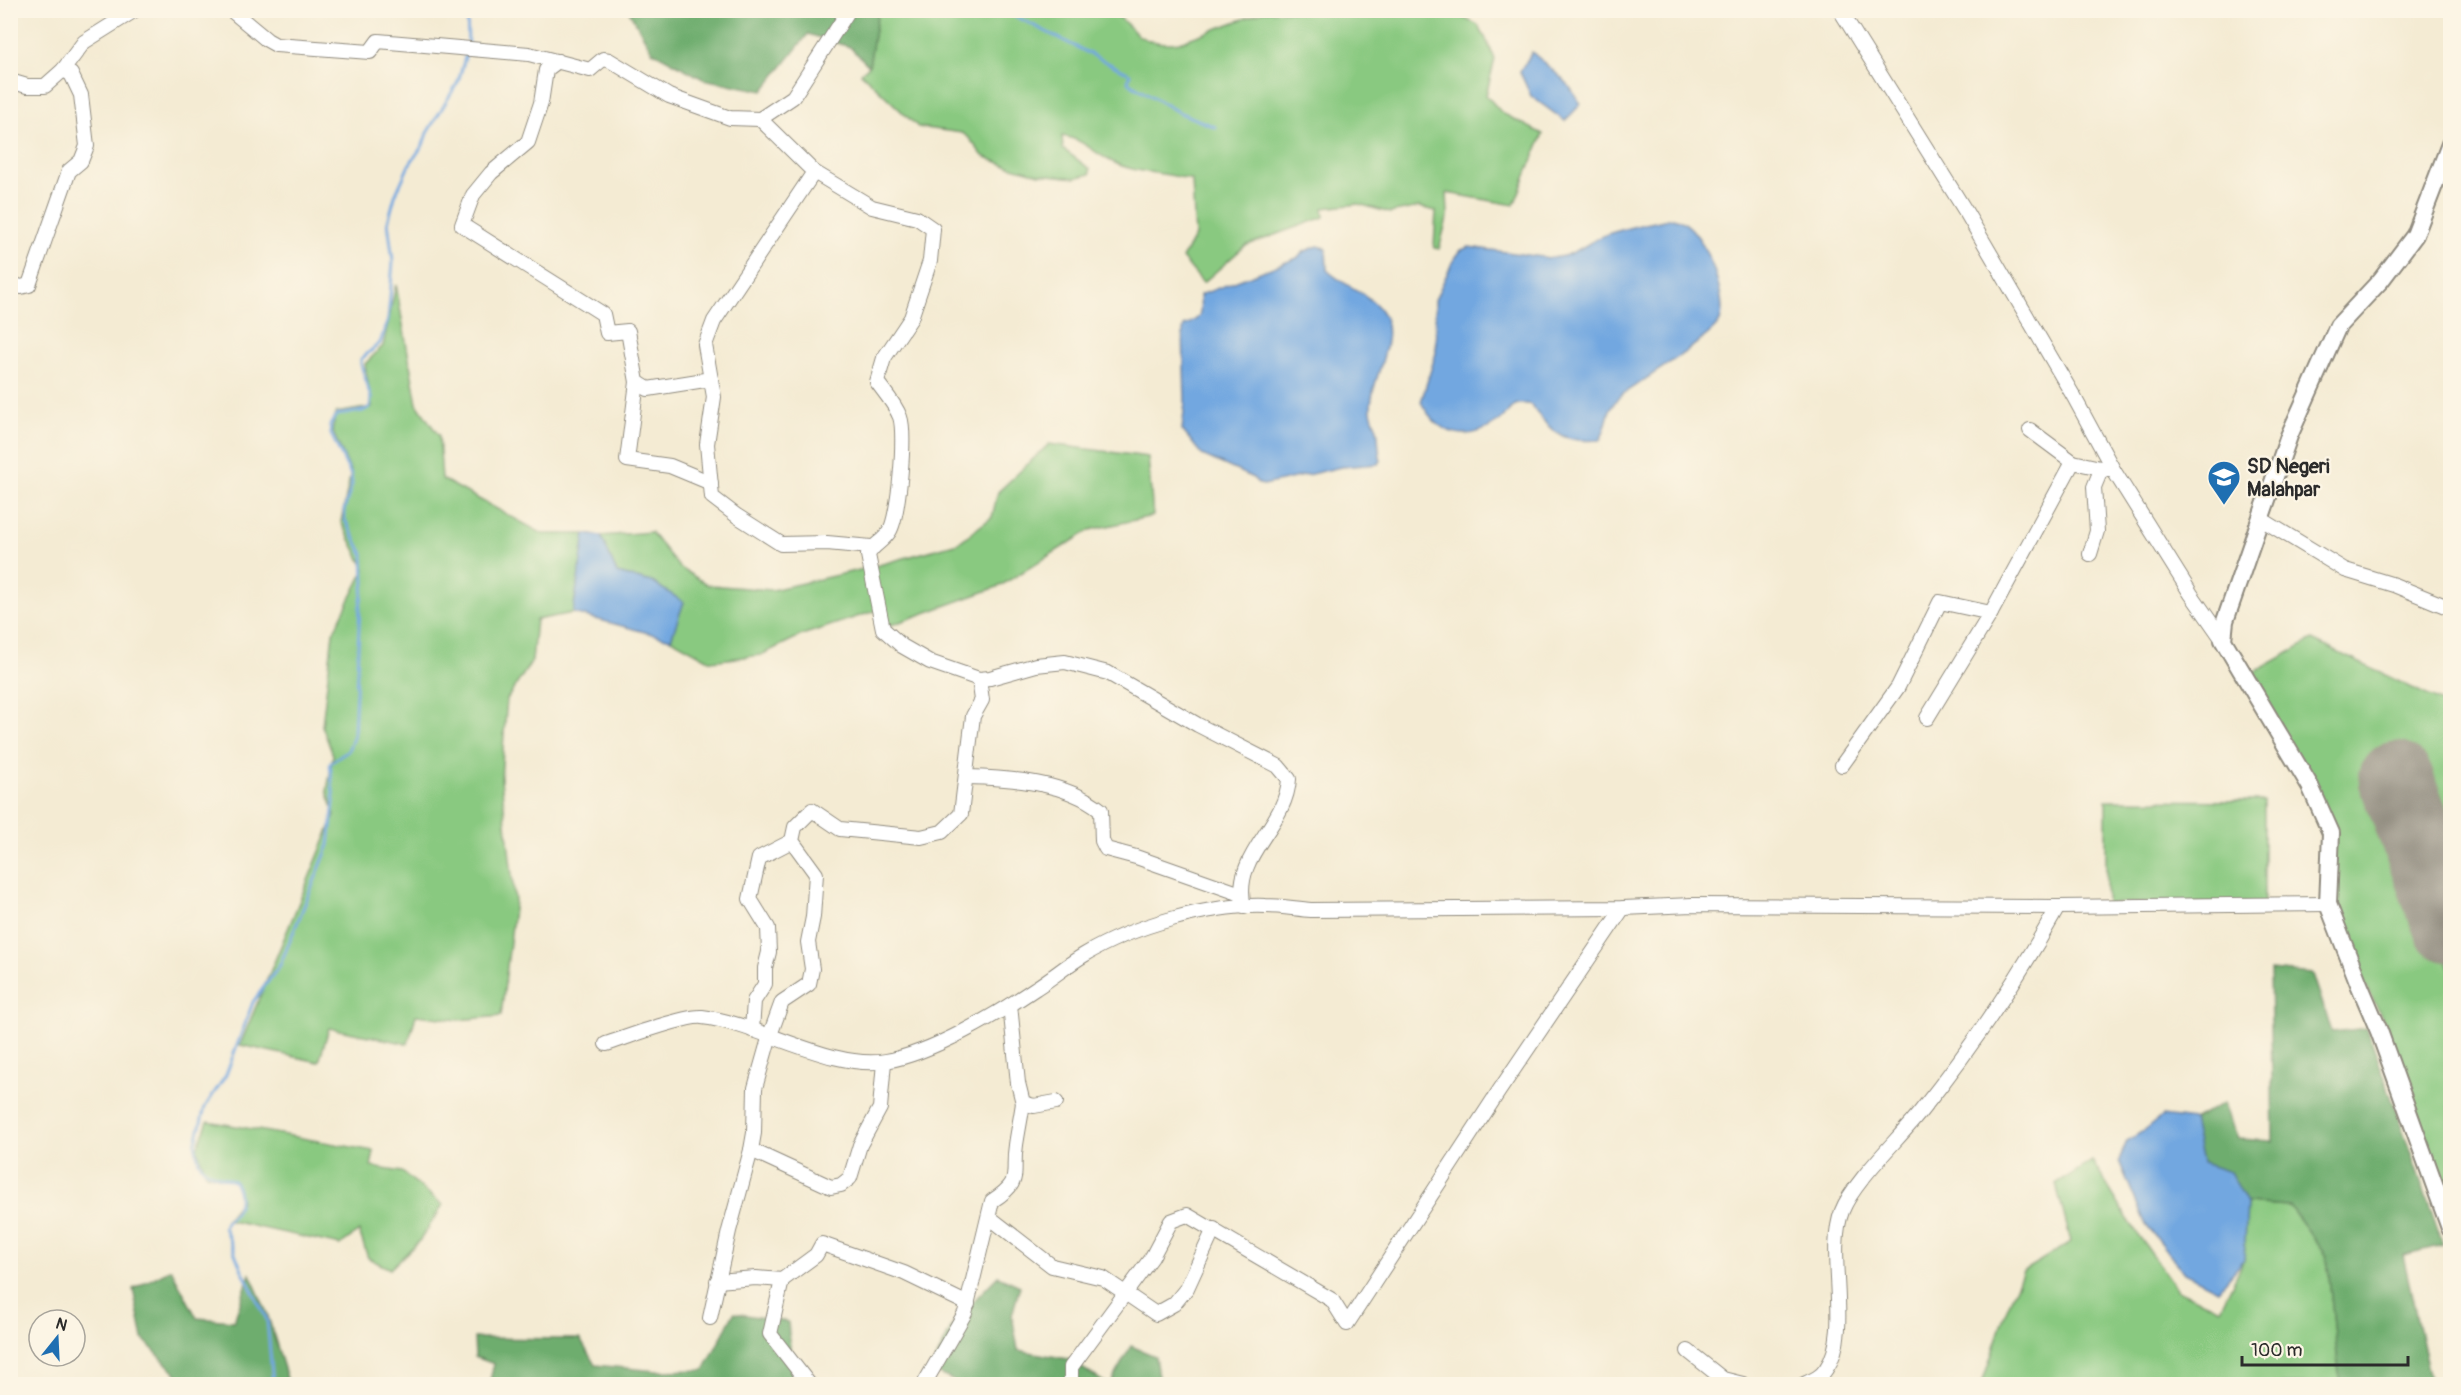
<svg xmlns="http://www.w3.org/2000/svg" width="2461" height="1395" font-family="Pangolin,sans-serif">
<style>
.green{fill:#89c980;stroke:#5a7a56;stroke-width:1.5}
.forest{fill:#6ead6e;stroke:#4c6c4c;stroke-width:1.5}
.water{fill:#72a7e0;stroke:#4e6986;stroke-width:1.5}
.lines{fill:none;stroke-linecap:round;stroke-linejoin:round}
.stream{stroke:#72a7e0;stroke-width:3}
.runway{stroke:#908b7f;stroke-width:75}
.minor-casing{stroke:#908b7f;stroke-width:16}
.tertiary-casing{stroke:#908b7f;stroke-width:20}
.minor{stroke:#fff;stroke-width:14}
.tertiary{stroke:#fff;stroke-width:16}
.labels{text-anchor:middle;stroke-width:4.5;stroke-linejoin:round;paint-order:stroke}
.poi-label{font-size:20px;font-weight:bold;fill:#2b2b2b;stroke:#fcf5e5;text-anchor:start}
</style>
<rect width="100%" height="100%" fill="#fcf5e5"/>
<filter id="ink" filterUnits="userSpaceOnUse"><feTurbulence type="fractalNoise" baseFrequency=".0167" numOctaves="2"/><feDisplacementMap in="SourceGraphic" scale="12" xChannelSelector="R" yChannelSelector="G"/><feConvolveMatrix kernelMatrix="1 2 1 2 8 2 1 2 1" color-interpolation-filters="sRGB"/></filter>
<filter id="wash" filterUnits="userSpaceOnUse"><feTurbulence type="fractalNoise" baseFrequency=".008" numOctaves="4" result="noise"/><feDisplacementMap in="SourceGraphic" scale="24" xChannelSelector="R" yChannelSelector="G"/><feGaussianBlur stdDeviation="1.35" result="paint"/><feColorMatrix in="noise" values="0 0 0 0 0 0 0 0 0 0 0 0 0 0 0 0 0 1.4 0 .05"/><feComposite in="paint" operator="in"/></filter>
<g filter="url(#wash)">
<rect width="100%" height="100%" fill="#f4ebd3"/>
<g class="green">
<path d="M878 11H1108C1122 16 1127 26 1138 35 1149 43 1167 44 1180 42L1265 11H1450L1478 25 1485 37 1495 59 1486 95 1502 113 1543 134 1514 205 1447 193 1448 215 1439 249 1434 248 1436 211 1419 207 1390 213 1359 204 1323 208 1324 217 1245 246 1203 283 1182 258 1195 236 1192 180C1164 171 1134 175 1107 159 1091 150 1080 138 1062 136L1063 149 1090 169V174L1075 178 1039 174 1005 165 983 156 969 138 962 133 918 127 861 73 869 66Z"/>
<path d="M396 285 417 404 439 436 442 479 543 534H585L573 613 536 620 532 661 507 699 504 734 501 780 515 901 501 1016 458 1020 416 1015 408 1044 329 1028 319 1062 240 1045 335 815 327 791 333 755 322 726 333 633 365 569 341 522 351 472 332 430 336 413 372 407 365 364 383 346Z"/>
<path d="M1049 444 1148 457 1153 516 1090 530 1000 586 883 628 878 610 802 635 761 655 711 661 671 639 683 602 652 582 617 573 601 536 651 532 679 567 708 585 772 590 868 568 958 543 992 517 998 492Z"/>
<path d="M2312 640 2450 706V890L2431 839 2443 824 2422 769 2367 789 2388 844 2405 848 2450 969V1204L2386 1025 2327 909 2328 821 2244 678Z"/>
<path d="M2106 800 2264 801V904L2106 903Z"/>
<path d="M208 1121 374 1151 371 1167 402 1172 443 1205 420 1240 390 1269 368 1258 359 1231 340 1245 226 1220 241 1201 235 1181 206 1174 197 1148Z"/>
<path d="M2092 1161 2134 1229 2177 1290 2220 1309 2244 1260 2247 1203 2290 1206 2327 1256 2340 1384H1982L2005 1313 2023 1271 2071 1242 2056 1184Z"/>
</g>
<g class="forest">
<path d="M629 11H878L869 66 850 47 808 34 763 91 703 79 652 51Z"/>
<path d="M2270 970 2313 974 2332 1032 2367 1028 2443 1245 2403 1255 2431 1384H2340L2327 1256 2290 1206 2247 1203 2230 1172 2202 1163 2193 1120 2223 1103 2238 1139 2273 1141Z"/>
<path d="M171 1269 197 1318 234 1321 250 1274 267 1313 287 1378 286 1384H186L143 1339 133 1289Z"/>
<path d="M998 1276 1020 1286 1012 1315 1018 1350 1068 1359 1107 1384H960L931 1370 955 1320Z"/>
<path d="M734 1313 788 1322 793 1384H489L494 1364 475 1357 474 1338 580 1339 595 1365 657 1371 704 1370Z"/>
<path d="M1131 1346 1155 1356 1159 1384H1110Z"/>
</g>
<g class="water">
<path d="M1532 52 1567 83 1581 104 1565 121 1531 96 1520 72Z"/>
<path d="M1673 218C1693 223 1701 241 1709 258 1716 273 1726 305 1720 321 1714 336 1637 384 1620 396 1605 411 1609 424 1600 440 1565 443 1550 434 1532 405 1508 400 1512 412 1498 422 1466 444 1438 435 1421 402L1436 353 1435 300 1453 261 1461 250 1469 247 1550 258C1574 257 1584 244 1605 235 1626 227 1651 223 1673 218Z"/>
<path d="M1318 246 1326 248 1327 270C1343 286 1370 293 1382 312 1400 339 1369 381 1371 411 1372 417 1375 423 1377 429 1379 439 1378 450 1381 461L1378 464 1341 467 1264 485 1259 484 1253 478 1202 455 1182 430 1185 402 1183 331 1184 326C1203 317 1201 316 1200 295L1297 258 1303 252Z"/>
<path d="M585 534 601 536 617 573 652 582 684 602 671 639 573 613Z"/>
<path d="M2162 1116 2193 1120 2202 1163 2230 1172 2247 1203 2244 1260 2218 1290 2184 1273 2146 1225 2119 1161 2127 1141 2145 1130Z"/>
</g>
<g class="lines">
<g class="stream">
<path d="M467 10 468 45"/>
<path d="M1003 10 1130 74 1128 82 1178 112 1215 127"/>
<path d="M273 1384 267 1320 241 1268 224 1227C226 1220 229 1219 233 1215 242 1205 240 1191 234 1181L212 1174 204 1169 199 1162 195 1145 205 1107 226 1075 253 1002 280 965 329 845 334 802 330 763 348 751 354 735 360 606 364 583 363 554 345 520 344 510 352 484 351 475 331 434 330 425 337 415 363 411 370 407 371 398 361 364V359L380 343 388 320 393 261 388 222 395 196 409 165 423 145 427 133 458 82 466 54"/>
</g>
<path class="runway" d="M2396 779 2450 925"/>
</g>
</g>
<g filter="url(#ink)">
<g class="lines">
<g class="minor-casing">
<g id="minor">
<path d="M231 10 267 40 276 45 370 52 378 41 529 54 590 70 603 59 609 60 669 96 730 118 760 119 793 97 849 10"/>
<path d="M1840 10 1966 212 2074 397 2114 471 2191 594 2223 640"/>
<path d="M558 61 546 70 541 103 528 142 491 173 473 195 462 225 603 314 607 333 628 331 637 382 648 389 711 379"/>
<path d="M10 81 27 86H45L63 70 84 42 135 10"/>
<path d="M760 119 814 172 872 207 917 218 933 229 930 261 911 318 884 358 877 382C885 393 895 404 900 417 906 433 899 518 889 532 883 542 873 544 868 555L883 629 902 646 930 662 979 679 990 678 1036 665 1065 662 1108 673 1198 725 1278 766 1289 779C1286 828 1231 854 1244 907"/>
<path d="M814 172 714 321 705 345 714 397 707 444 712 497 737 516 781 544 827 543 871 547"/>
<path d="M10 283 21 287 29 285 69 171 81 161 87 146 81 95 71 74 63 70"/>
<path d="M637 382 627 460 670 466 711 483"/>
<path d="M2030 430 2073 462"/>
<path d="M2261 519 2345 570 2394 585 2450 608"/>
<path d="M2090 554 2097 531 2094 487 2101 470"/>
<path d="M1927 718 1991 613 2073 462 2114 471"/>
<path d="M1842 765 1898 687 1940 602 1991 613"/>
<path d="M967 777C1010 778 1067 782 1101 810L1102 841 1106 849 1136 857 1241 894"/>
<path d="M1010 1005 1018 1083 1023 1103 1034 1106 1056 1102"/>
<path d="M752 1030 754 1001 765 984V968L769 952 768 928 750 899 759 858 792 841"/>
<path d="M606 1044C625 1038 686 1015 702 1017 758 1023 833 1071 886 1061 932 1053 996 1015 1036 988 1052 978 1067 965 1084 955 1132 926 1210 904 1266 906 1281 906 1297 909 1311 910L1623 908 1692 905 2058 907 2328 904"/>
<path d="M884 1062 880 1108 860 1145 850 1178 841 1185 831 1187 751 1150 754 1133 755 1088 770 1035 782 1002 809 984 812 969 808 942 813 917 816 874 792 841 795 827 812 810 840 829 921 837 942 832 961 814 973 716 982 700 979 679"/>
<path d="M989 1217 1052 1266 1103 1278 1156 1314 1174 1304 1187 1288 1214 1229"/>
<path d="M717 1281 756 1278 782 1280"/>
<path d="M710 1318 729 1231 751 1150"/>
<path d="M1688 1351 1723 1379 1743 1384"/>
<path d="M809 1384 770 1334 782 1280 816 1255 822 1244 904 1273 968 1304"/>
<path d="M924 1384 965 1313 992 1201C1024 1180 1011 1176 1016 1145 1018 1131 1021 1117 1023 1103"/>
<path d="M1071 1384V1367L1152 1257 1171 1221 1187 1215 1332 1300 1347 1324 1499 1091 1623 908"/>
<path d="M1804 1384C1813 1380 1821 1377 1826 1369 1853 1331 1825 1255 1842 1211 1853 1182 1900 1138 1921 1111 1972 1047 2018 979 2058 907"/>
</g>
</g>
<g class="tertiary-casing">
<path id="tertiary" d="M2450 144 2415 235 2381 280 2338 326 2289 436 2225 621 2223 640 2310 786 2331 833 2328 904 2359 984 2379 1031 2450 1228"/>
</g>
<use href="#minor" class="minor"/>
<use href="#tertiary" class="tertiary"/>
</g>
</g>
<defs>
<g id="school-pin" transform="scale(1.725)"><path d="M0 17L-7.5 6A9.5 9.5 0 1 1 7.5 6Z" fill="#1f6fb2" stroke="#fcf5e5"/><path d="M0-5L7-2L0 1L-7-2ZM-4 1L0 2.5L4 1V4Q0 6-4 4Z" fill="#fff"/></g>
</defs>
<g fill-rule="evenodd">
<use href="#school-pin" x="2224" y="477"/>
</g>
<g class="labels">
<g class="poi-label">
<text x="2247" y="473">SD Negeri<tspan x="2247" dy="23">Malahpar</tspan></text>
</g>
</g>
<rect width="2461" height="1395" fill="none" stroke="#fcf5e5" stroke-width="36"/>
<g transform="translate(57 1338) rotate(18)"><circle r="28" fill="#fcf5e5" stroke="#a8a49b" stroke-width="1.5"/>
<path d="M0-4.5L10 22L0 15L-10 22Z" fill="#1f6fb2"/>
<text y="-9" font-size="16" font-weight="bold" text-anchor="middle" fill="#2b2b2b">N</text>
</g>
<path d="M2242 1356v9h166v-9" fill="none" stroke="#2b2b2b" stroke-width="3"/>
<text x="2251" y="1356" font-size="18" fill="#2b2b2b" stroke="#fcf5e5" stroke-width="4.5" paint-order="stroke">100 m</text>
</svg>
